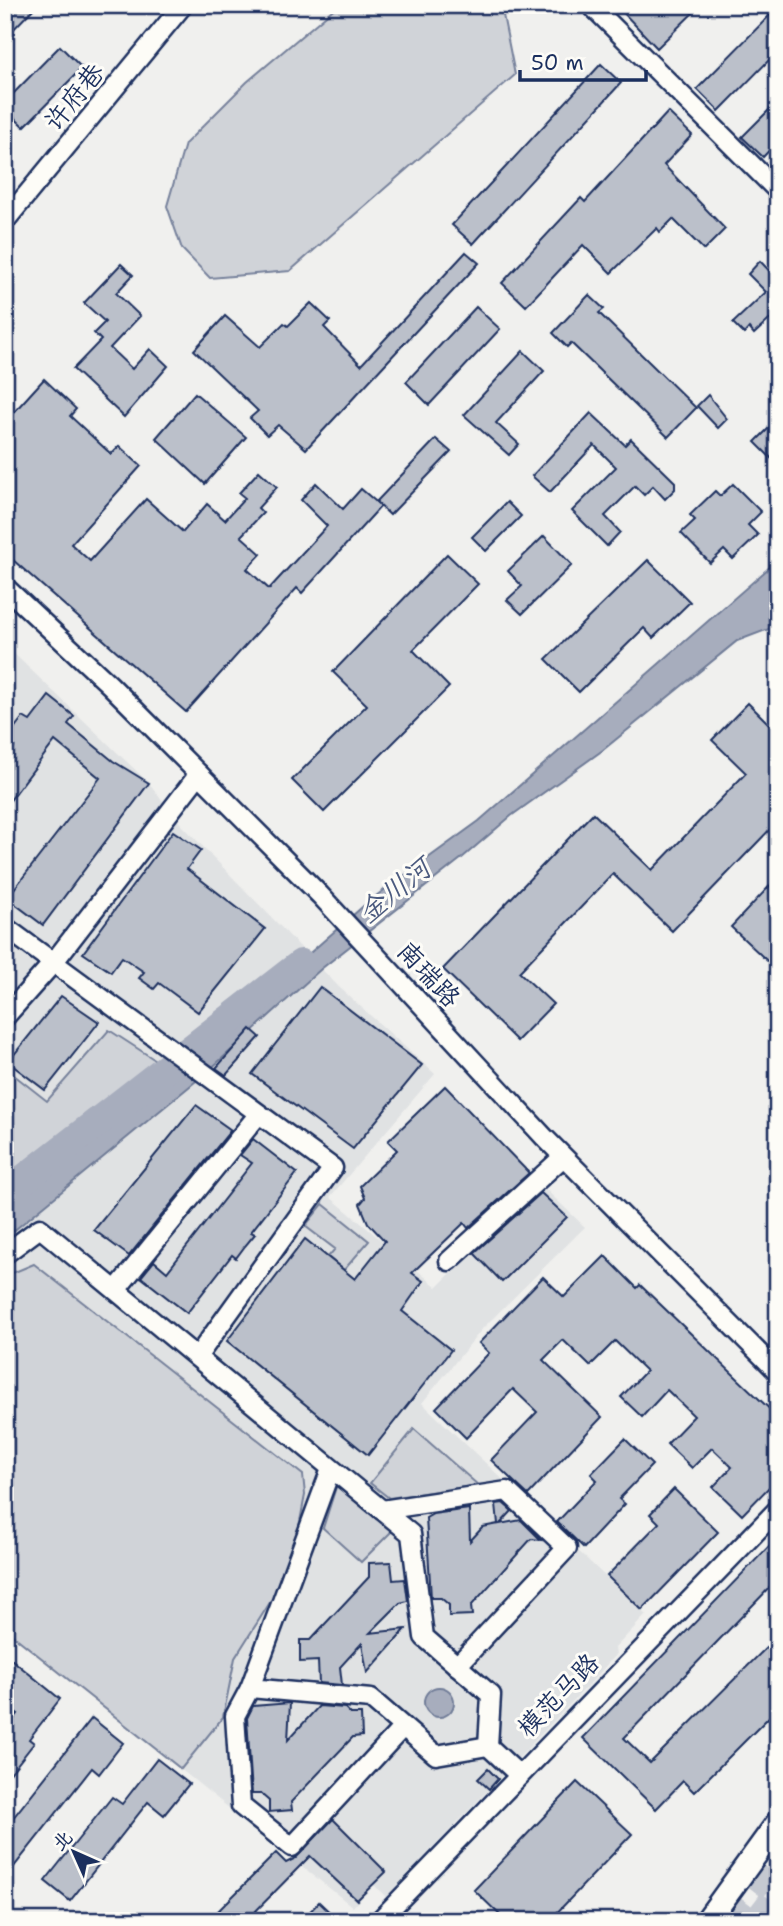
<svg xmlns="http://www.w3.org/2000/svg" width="783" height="1926" font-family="'Shantell Sans','LXGW WenKai TC',sans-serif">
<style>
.built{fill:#e0e2e3}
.green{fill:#d0d3d8;stroke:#76819b;stroke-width:2}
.water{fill:#a7adbd;stroke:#6f7b97;stroke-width:2}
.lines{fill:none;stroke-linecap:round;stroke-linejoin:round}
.river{stroke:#a7adbd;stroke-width:30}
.building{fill:#bbc0ca;stroke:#1b2f5e;stroke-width:2}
.highway-tunnel{stroke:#c5c9d1;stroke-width:26;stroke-dasharray:26 13;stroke-linecap:butt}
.minor-casing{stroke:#1b2f5e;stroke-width:23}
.major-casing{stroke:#1b2f5e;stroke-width:28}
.minor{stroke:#fdfcf7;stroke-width:18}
.major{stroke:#fdfcf7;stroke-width:23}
.labels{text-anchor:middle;stroke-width:6;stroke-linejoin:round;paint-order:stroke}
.street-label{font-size:26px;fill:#1b2f5e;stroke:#fdfcf7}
.water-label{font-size:28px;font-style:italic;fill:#4c5b7f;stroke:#fdfcf7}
</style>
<rect width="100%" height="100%" fill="#f0f0ee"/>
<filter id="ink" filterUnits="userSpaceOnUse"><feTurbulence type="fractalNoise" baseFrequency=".0143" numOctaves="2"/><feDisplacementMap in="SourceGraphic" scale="14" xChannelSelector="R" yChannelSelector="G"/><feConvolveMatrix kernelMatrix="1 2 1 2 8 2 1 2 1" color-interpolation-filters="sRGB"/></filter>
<g filter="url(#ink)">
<path class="built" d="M5 645 149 783 180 823 339 987 435 1074 330 1197 437 1287 540 1184 585 1227 483 1328 422 1403 646 1615 615 1648 616 1654 597 1676 386 1897 373 1884 353 1907 5 1629Z"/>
<g class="green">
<path d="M338 5H501L515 75 290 271 210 278 182 249 167 206 185 144 247 82Z"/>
<path d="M109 1030 163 1065 5 1196V1068L47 1101Z"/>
<path d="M323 1204 369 1241 344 1270 328 1257 335 1249 305 1226Z"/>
<path d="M34 1264 303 1475 305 1495 291 1569 235 1658 223 1717 181 1769 5 1629V1305L11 1299 5 1276Z"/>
<path d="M414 1429 478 1485 389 1498 370 1483Z"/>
<path d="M337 1484 393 1530 361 1562 323 1528Z"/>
</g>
<g class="water">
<path d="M778 560V629L774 627 737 641 603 750 511 816 462 858 321 969 207 1072 5 1238V1210L236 1018 369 901 479 821Z"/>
<circle cx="439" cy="1702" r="15"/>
</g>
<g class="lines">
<path class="river" d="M5 1194 301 964"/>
</g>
<g class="building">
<path d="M5 5H37L5 38Z"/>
<path d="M616 5H701L657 48Z"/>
<path d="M778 7V51L719 111 697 89Z"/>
<path d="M60 46 82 68 24 127 5 109V102Z"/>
<path d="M601 64 621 83 473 244 452 225Z"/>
<path d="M778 101V141L763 157 742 137Z"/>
<path d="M668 112 692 135 664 165 725 229 704 250 673 219 660 232 657 228 611 273 583 245 526 306 502 283 581 198 585 202Z"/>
<path d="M466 252 479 263 306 449 278 425 267 435 250 418 258 411 194 350 225 316 260 347 284 323 288 326 311 303 330 321 324 327 361 365Z"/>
<path d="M760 261 778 280V312L754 334 749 328 744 334 733 323 766 292 748 274Z"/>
<path d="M121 264 133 275 116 293 140 316 110 348 132 369 150 349 168 366 124 417 73 369 101 340 94 333 105 322 84 303Z"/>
<path d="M589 295 604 309 599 313 696 408 668 437 571 343 567 347 553 333Z"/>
<path d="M476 307 500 329 429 405 406 382Z"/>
<path d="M523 351 544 371 496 423 519 444 509 455 464 415Z"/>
<path d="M44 379 76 409 70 416 111 454 119 446 141 466 71 544 90 561 146 499 183 532 207 504 225 520 245 498 239 493 259 471 277 487 258 508 263 513 241 536 261 554 247 569 269 589 327 526 301 500 316 483 343 509 361 489 381 506 302 593 297 588 186 712 5 553V422Z"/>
<path d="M195 393 246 437 205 484 156 438Z"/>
<path d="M708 395 727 419 718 428 697 406Z"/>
<path d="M591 413 625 445 631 439 675 482V489L665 499 653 486 644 495 635 486 605 516 620 532 607 546 572 511 616 467 594 445 550 492 532 476Z"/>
<path d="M778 419V465L755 442Z"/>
<path d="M436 439 451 452 390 515 376 502Z"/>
<path d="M733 484 761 512 748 525 758 535 733 559 724 550 710 563 681 533 695 520 690 515 715 491 720 496Z"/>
<path d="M507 502 521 516 486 551 472 537Z"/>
<path d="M544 536 572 565 522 614 507 600 522 586 508 571Z"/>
<path d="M447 554 478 584 413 650 449 687 324 812 292 780 367 705 333 672Z"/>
<path d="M648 560 690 602 653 638 644 628 579 692 546 659Z"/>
<path d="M49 696 74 716 68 724 113 761 149 783 43 925 7 898 100 778 55 741 5 807V758L14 747 5 740 23 717 30 721Z"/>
<path d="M748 703 778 733V821L672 931 613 874 519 972 553 1004 517 1041 443 969 593 813 652 870 746 773 712 740Z"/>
<path d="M173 831 201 850 187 869 265 929 198 1012 159 983 154 989 139 978 144 972 122 957 111 972 83 953Z"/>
<path d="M778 877V971L731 927Z"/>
<path d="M320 987 422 1065 353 1149 252 1074Z"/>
<path d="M61 996 99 1022 45 1090 8 1062Z"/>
<path d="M251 1029 260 1037 226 1075 216 1068Z"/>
<path d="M445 1086 529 1173 468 1228 464 1223 412 1273 423 1281 402 1311 451 1350 368 1455 227 1341 305 1239 355 1279 385 1241 368 1223 360 1204 365 1198 360 1186 397 1150 388 1141Z"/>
<path d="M196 1105 231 1130 129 1256 94 1230Z"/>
<path d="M253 1139 297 1173 251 1232 255 1234 245 1246 236 1258 232 1255 187 1313 141 1277 154 1261 167 1272 252 1163 240 1155Z"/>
<path d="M541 1193 567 1217 502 1282 474 1253Z"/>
<path d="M605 1256 637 1288 640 1285 778 1417V1478L742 1515 713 1487 732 1467 712 1448 692 1468 667 1444 694 1416 667 1390 642 1417 621 1397 646 1371 615 1341 590 1366 563 1340 543 1360 602 1417 528 1495 491 1460 537 1412 513 1389 466 1438 436 1408 489 1353 479 1343 543 1277 564 1297Z"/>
<path d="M625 1439 652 1465 619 1499 625 1504 584 1548 557 1522 597 1480 591 1474Z"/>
<path d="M674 1489 718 1532 642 1610 607 1576 659 1523 650 1514Z"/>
<path d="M503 1503 512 1511 500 1524 521 1520 541 1540 531 1539 471 1606 472 1615 449 1616V1605L441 1598H431L426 1518 433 1514 469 1509 470 1541 483 1527 498 1524 496 1504Z"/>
<path d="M778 1537V1579L624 1738 650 1763 778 1636V1708L694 1792 683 1781 656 1809 583 1738Z"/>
<path d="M391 1562 393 1580 405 1579 408 1601 400 1603 370 1633 406 1629 367 1673 362 1643 340 1667 342 1685 319 1683 318 1661 300 1662V1640H310L369 1577V1563Z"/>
<path d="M5 1654 60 1699 29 1739 34 1743 5 1780V1730L18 1714 5 1704Z"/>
<path d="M290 1703 288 1740 319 1706 345 1708 351 1714H361L362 1736 353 1737 291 1802 292 1810 269 1812V1801L261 1794H252L247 1718 253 1706Z"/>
<path d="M92 1718 123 1743 99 1774 92 1768 5 1878V1828Z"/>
<path d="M157 1759 189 1784 164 1815 148 1802 70 1901 45 1881 112 1797 122 1804Z"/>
<path d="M488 1769 498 1779 489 1789 478 1779Z"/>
<path d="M577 1782 632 1834 549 1921H506L474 1890Z"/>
<path d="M333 1819 386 1872 357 1900 310 1856 246 1921H208L276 1853 286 1863 296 1858Z"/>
<path d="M319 1902 339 1921H301Z"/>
</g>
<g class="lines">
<g class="highway-tunnel">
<path d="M729 1921 778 1857"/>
<path d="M756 1921 778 1892"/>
</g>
<g class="minor-casing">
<g id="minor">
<path d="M591 5 778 191"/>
<path d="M5 221 183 5"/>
<path d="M5 587 110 685 320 895 545 1138 778 1372"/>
<path d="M5 927 333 1168 197 1357"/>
<path d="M5 1017 53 963 199 774"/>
<path d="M5 1254 40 1228 411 1534 424 1637 491 1695 488 1746 518 1774"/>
<path d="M449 1261 563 1157"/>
<path d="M116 1290 258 1115"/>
<path d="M331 1469 250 1688 371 1699 436 1755 488 1746"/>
<path d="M382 1510 507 1491 567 1548 457 1666"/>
<path d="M250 1688 235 1716 241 1806 292 1847 403 1727"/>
<path d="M379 1921 778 1509"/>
</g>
</g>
<g class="major-casing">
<path id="major" d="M707 1921 778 1823"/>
</g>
<use href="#minor" class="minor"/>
<use href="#major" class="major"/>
</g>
</g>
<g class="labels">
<g class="street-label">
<text transform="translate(74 97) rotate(-51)" y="9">许府巷</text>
<text transform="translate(429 974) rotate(47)" y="9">南瑞路</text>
<text transform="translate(558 1695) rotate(-46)" y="9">模范马路</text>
</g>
<g class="water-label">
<text transform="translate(394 890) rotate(-39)" y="10">金川河</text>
</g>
</g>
<rect width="783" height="1926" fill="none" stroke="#fdfcf7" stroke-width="28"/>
<rect x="14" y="14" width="755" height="1898" fill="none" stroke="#1b2f5e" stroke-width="2.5" filter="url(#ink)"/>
<g transform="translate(74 1852) rotate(315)" stroke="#fdfcf7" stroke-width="5" paint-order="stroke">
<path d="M0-5L12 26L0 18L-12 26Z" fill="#1b2f5e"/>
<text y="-10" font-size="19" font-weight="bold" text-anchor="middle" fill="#1b2f5e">北</text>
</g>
<path d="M520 70v10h126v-10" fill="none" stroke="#1b2f5e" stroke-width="3.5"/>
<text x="531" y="70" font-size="21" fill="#1b2f5e" stroke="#fdfcf7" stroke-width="5" paint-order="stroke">50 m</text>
</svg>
